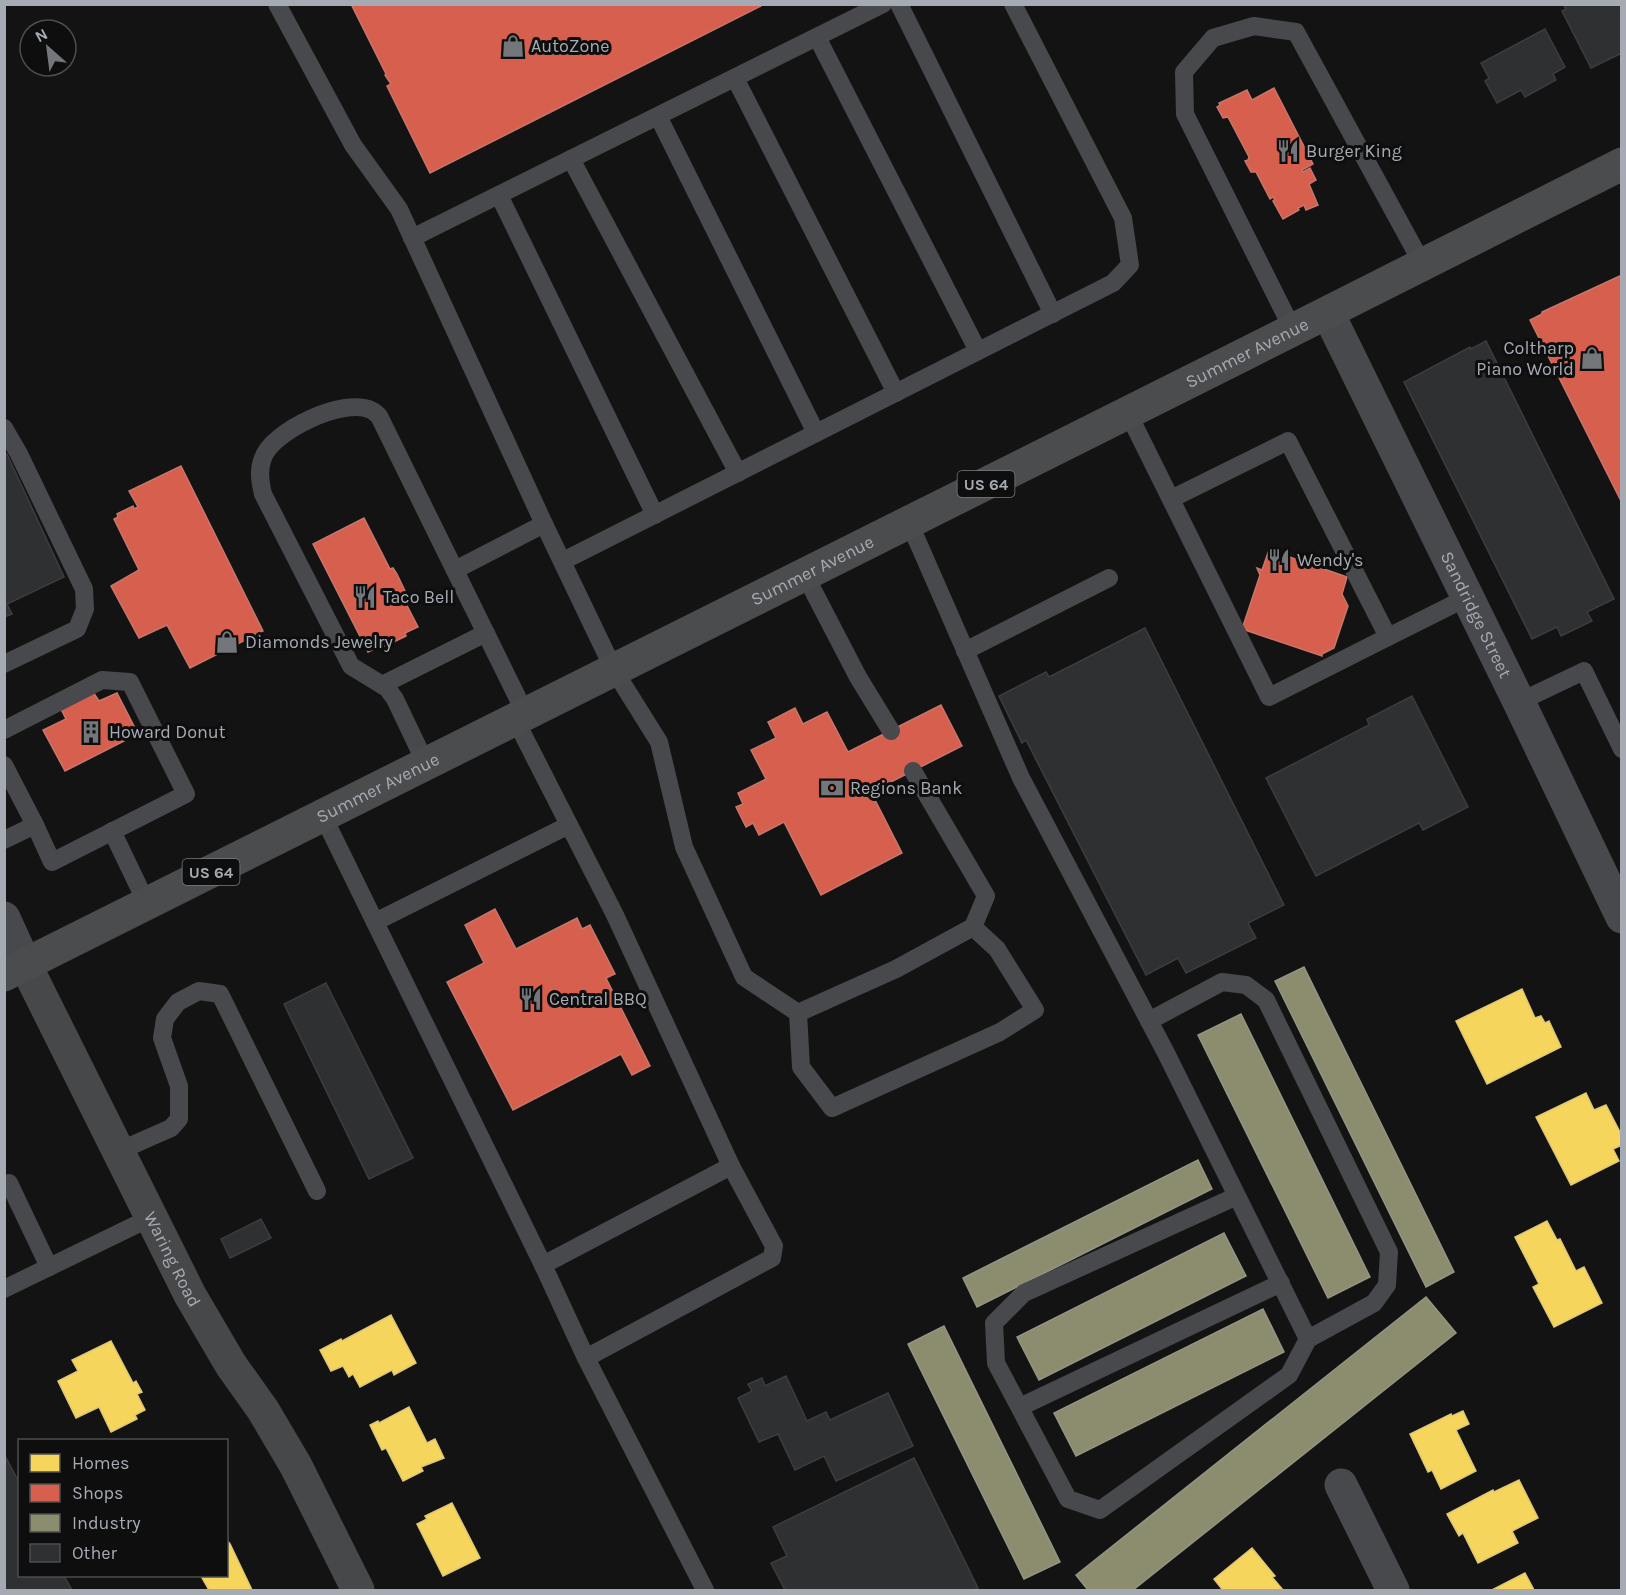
<svg xmlns="http://www.w3.org/2000/svg" width="1626" height="1595" font-family="Karla,sans-serif">
<style>
.homes{fill:#f6d55c;stroke:#dec876;stroke-width:1.5}
.shops{fill:#d6604d;stroke:#c8766c;stroke-width:1.5}
.industry{fill:#8c8c6e;stroke:#949583;stroke-width:1.5}
.building{fill:#2f3031;stroke:#3c3d40;stroke-width:1.5}
.lines{fill:none;stroke-linecap:round;stroke-linejoin:round}
.service{stroke:#48494c;stroke-width:18}
.minor{stroke:#48494c;stroke-width:33}
.tertiary{stroke:#48494c;stroke-width:33}
.secondary{stroke:#47484a;stroke-width:33}
.primary{stroke:#4b4c4e;stroke-width:33}
.labels{text-anchor:middle;stroke-width:6;stroke-linejoin:round;paint-order:stroke}
.shield{fill:#0e0e0f;stroke:#787c82;stroke-width:1.5}
.shield-label{font-size:16px;font-weight:bold;fill:#a6abb3}
.poi-label{font-size:18px;fill:#a6abb3;stroke:#0e0e0f;text-anchor:start}
.street-label{font-size:18px;fill:#a6abb3;stroke:#0e0e0f}
</style>
<rect width="100%" height="100%" fill="#131314"/>
<g class="homes">
<path d="M1522 989 1535 1018 1541 1016 1545 1023 1549 1021 1561 1047 1487 1084 1456 1021Z"/>
<path d="M1586 1093 1594 1110 1606 1105 1622 1136V1145L1613 1149 1619 1161 1571 1185 1536 1117Z"/>
<path d="M1547 1221 1557 1240 1560 1239 1576 1271 1584 1267 1602 1303 1554 1327 1533 1287 1539 1284 1515 1237Z"/>
<path d="M391 1315 416 1363 394 1375 392 1370 360 1387 353 1374 349 1377 343 1366 331 1371 320 1350 341 1339 342 1341Z"/>
<path d="M111 1341 133 1383 136 1381 142 1392 137 1394 145 1410 135 1415 137 1419 111 1432 99 1407 76 1418 58 1381 78 1371 72 1360Z"/>
<path d="M409 1407 427 1443 435 1439 444 1458 421 1467 423 1471 403 1481 386 1448 382 1450 370 1425 378 1421 379 1423Z"/>
<path d="M1463 1411 1469 1424 1456 1430 1476 1471 1441 1489 1432 1470 1428 1472 1410 1434 1451 1414 1452 1416Z"/>
<path d="M1519 1480 1538 1518 1512 1531 1518 1543 1478 1563 1463 1533 1459 1536 1447 1514 1493 1490 1494 1492Z"/>
<path d="M452 1503 480 1558 443 1576 417 1524 427 1519 425 1516Z"/>
<path d="M226 1539 230 1544 252 1590H209L201 1576H226Z"/>
<path d="M1252 1548 1275 1576 1272 1577 1283 1590H1220L1222 1589 1214 1579Z"/>
<path d="M1525 1573 1534 1590H1492Z"/>
</g>
<g class="shops">
<path d="M351 4H765L430 173 387 86 391 84 385 75 386 74Z"/>
<path d="M1274 88 1313 164 1302 170 1303 172 1310 168 1316 180 1309 184 1318 205 1306 210 1304 205 1298 208 1299 210 1283 219 1273 201 1275 200 1273 197 1270 199 1256 172H1251L1245 161 1248 160 1249 157 1228 117 1223 118 1217 107 1220 105 1219 103 1247 90 1252 100Z"/>
<path d="M1622 275V503L1530 320 1542 314V312Z"/>
<path d="M181 466 263 631 190 668 167 625 139 638 111 586 139 570 114 519 118 517 117 514 133 506 134 509 138 507 129 491Z"/>
<path d="M364 518 390 569 393 568 397 574 405 591 401 594 418 627 405 633 406 636 383 647 382 645 368 652 313 544Z"/>
<path d="M1269 550 1310 564 1312 558 1326 563 1324 569 1347 577 1342 594 1348 606 1334 648 1322 654V656L1242 629 1260 575 1257 568 1262 570Z"/>
<path d="M93 692 99 701 117 693 138 734 65 771 43 730 66 719 61 709Z"/>
<path d="M941 705 962 746 871 792 902 853 821 895 784 822 759 835 753 823 746 827 736 807 743 804 738 793 766 779 751 750 776 738 768 722 795 708 803 724 827 712 848 752Z"/>
<path d="M495 909 516 949 577 918 582 929 590 925 615 974 606 978 650 1066 632 1075 621 1054 513 1110 447 982 484 963 465 925Z"/>
</g>
<g class="industry">
<path d="M1304 967 1454 1272 1426 1287 1275 981Z"/>
<path d="M1241 1014 1370 1277 1328 1298 1198 1035Z"/>
<path d="M1198 1160 1212 1189 977 1307 963 1278Z"/>
<path d="M1224 1233 1246 1276 1039 1380 1017 1337Z"/>
<path d="M1426 1297 1456 1333 1133 1590H1088L1076 1575Z"/>
<path d="M1263 1309 1284 1352 1076 1456 1054 1413Z"/>
<path d="M944 1326 1060 1562 1024 1579 908 1344Z"/>
</g>
<g class="building">
<path d="M1563 4H1622V53L1591 68 1562 11 1566 9Z"/>
<path d="M1545 29 1565 67 1553 74 1556 80 1525 97 1521 90 1497 103 1485 81 1489 78 1481 63Z"/>
<path d="M1486 341 1614 599 1587 612 1592 621 1561 636 1557 627 1532 639 1404 382 1470 347 1471 349Z"/>
<path d="M7 454 64 577 7 604 12 614 4 617V455Z"/>
<path d="M1145 628 1284 905 1248 923 1256 938 1186 973 1178 958 1146 975 1026 740 1022 743 999 696 1046 672 1049 677Z"/>
<path d="M1412 696 1468 807 1423 830 1419 823 1316 876 1266 778 1369 725 1367 719Z"/>
<path d="M326 983 413 1158 369 1179 284 1004Z"/>
<path d="M261 1219 271 1238 230 1258 221 1239Z"/>
<path d="M786 1376 807 1421 826 1412 830 1420 888 1393 913 1446 836 1481 824 1456 795 1470 778 1434 759 1442 738 1398 752 1391 748 1384 762 1378 765 1386Z"/>
<path d="M4 1454 20 1484V1576H64L72 1590H5Z"/>
<path d="M914 1458 978 1588 972 1590H785L771 1563 787 1556 773 1527Z"/>
</g>
<g class="lines">
<g class="service">
<path d="M277 4 353 145 399 209 544 524 614 670 659 742 684 847 744 977 798 1013"/>
<path d="M899 4 1053 314"/>
<path d="M817 37 978 351"/>
<path d="M735 78 896 393"/>
<path d="M658 116 816 433"/>
<path d="M571 159 738 473"/>
<path d="M499 195 655 515"/>
<path d="M412 238 883 4"/>
<path d="M1293 330 1185 114 1184 72 1213 38 1254 26 1296 32 1423 265"/>
<path d="M1128 413 1269 697 1388 637 1288 441 1171 499"/>
<path d="M4 428 19 454 84 589 85 609 77 629 4 664"/>
<path d="M909 522 1021 778 1166 1053 1308 1339 1289 1375 1100 1510 1068 1499 996 1363 994 1323 1024 1293 1237 1196"/>
<path d="M563 561 1113 283 1130 265 1123 218 1013 4"/>
<path d="M455 570 544 524"/>
<path d="M805 575 858 677 891 731"/>
<path d="M1388 637 1468 597"/>
<path d="M965 651 1109 578"/>
<path d="M382 685 486 633"/>
<path d="M1519 702 1584 671 1622 749"/>
<path d="M4 730 102 680 130 682 186 794 52 862 35 825"/>
<path d="M426 764 395 699 387 688 351 666 263 494C260 482 258 470 263 458 272 431 344 397 371 410 372 410 378 415 379 416L526 715"/>
<path d="M4 765 35 825 4 840"/>
<path d="M323 816 543 1265 731 1166 615 915 515 719"/>
<path d="M112 831 147 904"/>
<path d="M375 922 569 825"/>
<path d="M798 1013 801 1067 832 1108 1000 1032 1035 1010 997 949 973 927"/>
<path d="M798 1013 896 969 973 927 986 896 913 771"/>
<path d="M1149 1021 1222 982 1246 985 1266 1000 1389 1252 1387 1285 1374 1303 1308 1339"/>
<path d="M119 1151 171 1128 179 1119V1086L162 1038 165 1019 178 1002 199 991 220 994 317 1191"/>
<path d="M9 1183 49 1267"/>
<path d="M543 1265 586 1358 772 1258 774 1246 731 1166"/>
<path d="M4 1289 152 1217"/>
<path d="M586 1358 705 1590"/>
<path d="M1020 1407 1281 1283"/>
</g>
<g class="minor">
<path id="s1" d="M1328 313 1519 702 1622 917"/>
<path d="M1341 1485 1393 1590"/>
</g>
<path class="tertiary" d="M4 918 25 964"/>
<path class="secondary" id="s2" d="M25 964 190 1295 231 1365 263 1410 296 1466 358 1590"/>
<path class="primary" id="s3" d="M4 975 1243 355 1622 164"/>
</g>
<defs>
<g id="shop-bare" transform="scale(1.8)"><path d="M-5-2.5h2.3a2.7 3.5 0 0 1 5.4 0H5L5.5 6h-11ZM-1.5-2.5h3a1.5 2.3 0 0 0-3 0Z" fill="#73767b" stroke="#0e0e0f" stroke-width="2.5" paint-order="stroke"/></g>
<g id="restaurant-bare" transform="scale(1.8)"><path d="M-5-6h1v4h1v-4h1v4h1v-4h1v5L-1.5 .5V6h-2V.5L-5-1ZM5-6V6H3V1.5H1.5Q1.5-4 5-6Z" fill="#73767b" stroke="#0e0e0f" stroke-width="2.5" paint-order="stroke"/></g>
<g id="building-bare" transform="scale(1.8)"><path d="M-4-6H4V6H1V3H-1V6H-4ZM-2.5-4.3h1.7v1.8h-1.7ZM.8-4.3h1.7v1.8H.8ZM-2.5-1h1.7V.8h-1.7ZM.8-1h1.7V.8H.8Z" fill="#73767b" stroke="#0e0e0f" stroke-width="2.5" paint-order="stroke"/></g>
<g id="bank-bare" transform="scale(1.8)"><path d="M-6-4H6V4H-6ZM0-2.3a2.3 2.3 0 1 0 0 4.6a2.3 2.3 0 1 0 0-4.6Z" fill="#73767b" stroke="#0e0e0f" stroke-width="2.5" paint-order="stroke"/></g>
</defs>
<g fill-rule="evenodd">
<use href="#shop-bare" x="513" y="46"/>
<use href="#restaurant-bare" x="1288" y="151"/>
<use href="#shop-bare" x="1592" y="358"/>
<use href="#restaurant-bare" x="1279" y="560"/>
<use href="#restaurant-bare" x="365" y="597"/>
<use href="#shop-bare" x="227" y="642"/>
<use href="#building-bare" x="91" y="732"/>
<use href="#bank-bare" x="832" y="788"/>
<use href="#restaurant-bare" x="531" y="999"/>
</g>
<g class="labels">
<g class="shield">
<rect x="957.5" y="471" width="57" height="26" rx="4.5"/>
<rect x="182.5" y="859" width="57" height="26" rx="4.5"/>
</g>
<g class="shield-label">
<text x="986" y="490">US 64</text>
<text x="211" y="878">US 64</text>
</g>
<g class="poi-label">
<text x="531" y="52">AutoZone</text>
<text x="1306" y="157">Burger King</text>
<text x="1574" y="354" text-anchor="end">Coltharp<tspan x="1574" dy="21">Piano World</tspan></text>
<text x="1297" y="566">Wendy's</text>
<text x="383" y="603">Taco Bell</text>
<text x="245" y="648">Diamonds Jewelry</text>
<text x="109" y="738">Howard Donut</text>
<text x="850" y="794">Regions Bank</text>
<text x="549" y="1005">Central BBQ</text>
</g>
<g class="street-label">
<text dy="6" stroke="none"><textPath href="#s3" startOffset="1390">Summer Avenue</textPath></text>
<text dy="6" stroke="none"><textPath href="#s3" startOffset="904">Summer Avenue</textPath></text>
<text dy="6" stroke="none"><textPath href="#s1" startOffset="336">Sandridge Street</textPath></text>
<text dy="6" stroke="none"><textPath href="#s3" startOffset="418">Summer Avenue</textPath></text>
<text dy="6" stroke="none"><textPath href="#s2" startOffset="330">Waring Road</textPath></text>
</g>
</g>
<rect width="1626" height="1595" fill="none" stroke="#a6abb3" stroke-width="12"/>
<rect x="18" y="1439" width="210" height="138" fill="#0e0e0f" stroke="#4b4d51" stroke-width="1.5"/>
<rect x="30" y="1454" width="30" height="18" fill="#f6d55c" stroke="#4b4d51" stroke-width="1.5"/>
<text x="72" y="1469" font-size="18" fill="#a6abb3">Homes</text>
<rect x="30" y="1484" width="30" height="18" fill="#d6604d" stroke="#4b4d51" stroke-width="1.5"/>
<text x="72" y="1499" font-size="18" fill="#a6abb3">Shops</text>
<rect x="30" y="1514" width="30" height="18" fill="#8c8c6e" stroke="#4b4d51" stroke-width="1.5"/>
<text x="72" y="1529" font-size="18" fill="#a6abb3">Industry</text>
<rect x="30" y="1544" width="30" height="18" fill="#2f3031" stroke="#4b4d51" stroke-width="1.5"/>
<text x="72" y="1559" font-size="18" fill="#a6abb3">Other</text>
<g transform="translate(48 48) rotate(332)"><circle r="28" fill="#0e0e0f" stroke="#4b4d51" stroke-width="1.5"/>
<path d="M0-4.5L10 22L0 15L-10 22Z" fill="#73767b"/>
<text y="-9" font-size="16" font-weight="bold" text-anchor="middle" fill="#a6abb3">N</text>
</g>
</svg>
